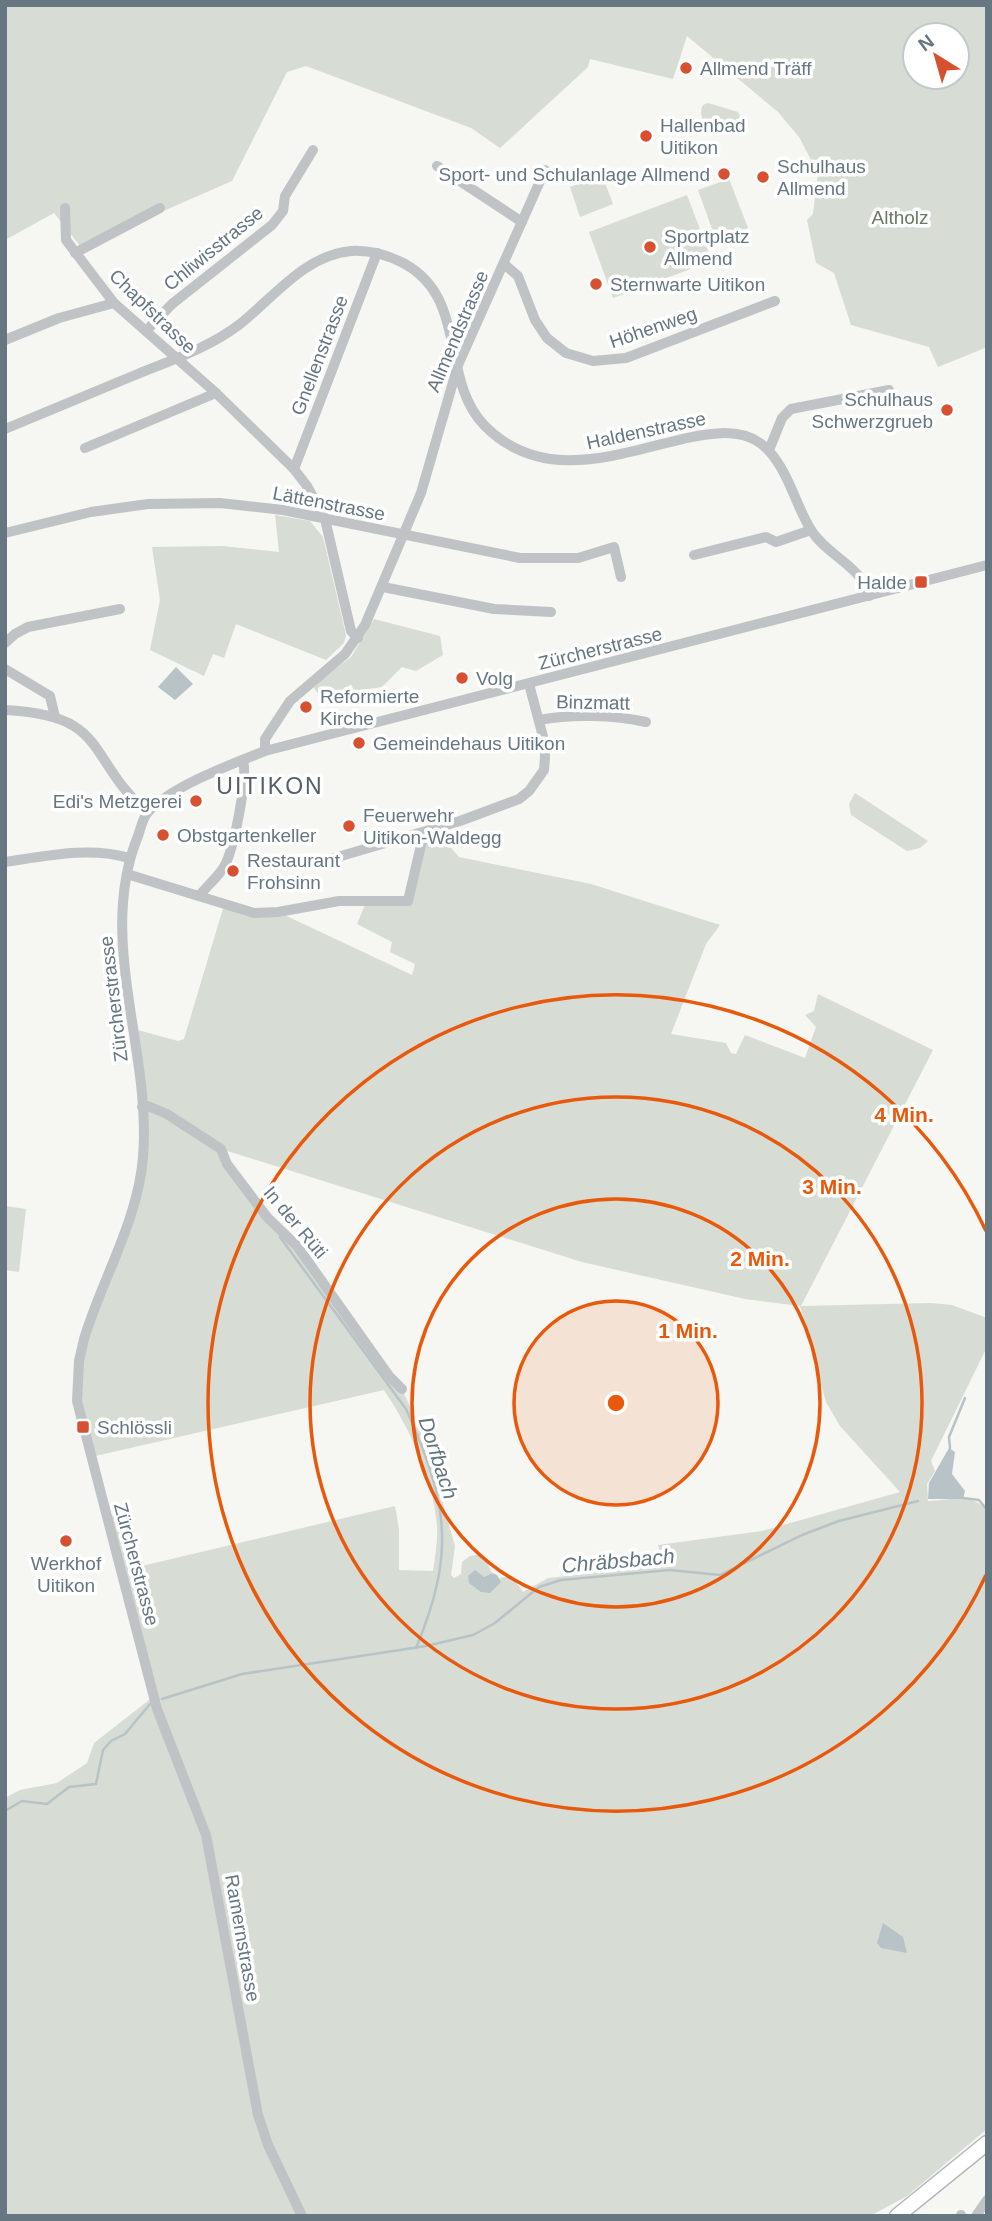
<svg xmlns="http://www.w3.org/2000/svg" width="992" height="2221" font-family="Helvetica,sans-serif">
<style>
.green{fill:#d7dcd4;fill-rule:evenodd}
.water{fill:#b8c3c7}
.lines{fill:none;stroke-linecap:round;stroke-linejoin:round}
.stream{stroke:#b8c3c7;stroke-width:2.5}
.major-casing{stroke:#b3b7ba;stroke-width:17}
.minor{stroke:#bfc3c6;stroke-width:10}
.major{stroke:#fff;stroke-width:14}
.ring{fill:none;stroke:#e8590c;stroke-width:3.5}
.poi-dot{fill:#d75131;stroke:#fff;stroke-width:2.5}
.labels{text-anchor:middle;stroke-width:7;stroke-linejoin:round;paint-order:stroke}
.poi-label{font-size:19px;fill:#677781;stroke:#fff;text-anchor:start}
.park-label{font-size:19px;fill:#6a7965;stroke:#fff}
.street-label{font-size:19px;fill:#677781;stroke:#fff}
.water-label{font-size:21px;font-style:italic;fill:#63777e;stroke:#fff}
.quarter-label{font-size:23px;letter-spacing:2px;fill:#545f67;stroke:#fff}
.centre{fill:#e8590c;stroke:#fff;stroke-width:3.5}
.ring-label{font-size:21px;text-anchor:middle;font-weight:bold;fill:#e8590c;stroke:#fff;stroke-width:7;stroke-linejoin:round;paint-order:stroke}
</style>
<rect width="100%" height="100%" fill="#f6f6f2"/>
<g class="green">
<path d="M5 5H987V351L985 348 938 367 929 347 851 325 834 273 816 263 807 220 813 214 818 173 799 137 778 112 687 36 673 79 590 59 588 67 500 148 471 128 306 66 287 72 232 181 81 247 54 213 5 240ZM915 35H957V77H915Z"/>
<path d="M708 103 738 112 741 119 712 131C704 125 698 114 703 105Z"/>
<path d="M602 175 613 204 580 217 570 187Z"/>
<path d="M729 179 748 228 716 240 698 190Z"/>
<path d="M687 195 712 261 613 298 589 232Z"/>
<path d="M275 515 310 521 323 537 346 635 344 643 326 660 236 624 224 658 213 654 204 676 150 650 160 600 152 547 222 546 279 552Z"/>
<path d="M374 619 440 636 443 655 416 671 402 667 382 687 354 691 351 684 337 698 326 704 314 688 316 683 351 657Z"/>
<path d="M855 793 928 841 920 848 907 851 851 815 849 804Z"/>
<path d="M435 829 459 857 591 884 720 925 706 944 671 1034 726 1043 731 1053 736 1054 745 1035 805 1058 816 1027 805 1015 814 1011 818 994 933 1050 801 1306 931 1303 952 1305 987 1318V1347L931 1461 935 1471 927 1484 928 1501C950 1500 972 1493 987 1510V2129L907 2196 870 2216H5V1798L20 1790 57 1783 87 1763 94 1743 153 1697 106 1513 128 1520 142 1566 395 1506 399 1529V1570L433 1571C435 1557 438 1541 437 1527 434 1479 410 1429 384 1390L91 1457 79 1411V1361L133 1208 143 1157 134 1029 178 1041 184 1039 224 905 278 912 412 975 415 964 390 952 392 942 357 924 367 900H408L421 834ZM221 1149 582 1262 745 1299 800 1306 826 1402 840 1426 900 1492 762 1531 658 1545 663 1565 548 1578 523 1592 512 1576 499 1578 501 1582 468 1577H484L492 1573 483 1554 470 1556 462 1562 461 1574 454 1578 451 1575 455 1546 425 1440 402 1389Z"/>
<path d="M5 1206 26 1209 19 1272 5 1270Z"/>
</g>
<g class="water">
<path d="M176 667 193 684 175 700 158 687Z"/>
<path d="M949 1448 955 1452 952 1474 965 1491 963 1499H928L929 1483Z"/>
<path d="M475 1570 484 1577 492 1573 497 1575 501 1582 490 1593 481 1592 469 1583 468 1576Z"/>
<path d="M883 1923 903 1937 907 1953 881 1948 877 1943Z"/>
</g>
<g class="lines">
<g class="stream">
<path d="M280 1237 406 1409C448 1502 456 1552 416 1648"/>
<path d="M950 1448 949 1437 965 1398"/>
<path d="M963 1498 979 1500 987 1510"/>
<path d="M162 1699 242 1674 426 1646 473 1635 495 1623 539 1587 561 1580 670 1570 720 1575 802 1535 839 1521 918 1501"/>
<path d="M5 1811 22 1801 47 1804 69 1787 96 1784 103 1750 111 1741 125 1734 150 1704"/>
</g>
<g class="major-casing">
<path id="major" d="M897 2216 987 2143"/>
</g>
<g class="minor">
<path d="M437 166 522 222"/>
<path d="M65 208 66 240 114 303 216 393 294 469 307 486 325 519 351 631 358 638"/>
<path d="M75 253 160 208"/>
<path d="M504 264 518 276 535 320 547 338 566 353 593 361 626 358 775 301"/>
<path d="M146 331 172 304 272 225 283 211 285 196 313 150"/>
<path d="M5 340 59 318 114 303"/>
<path d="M5 429C50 410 95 392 140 373 175 359 210 347 240 324 274 297 305 255 351 251 370 250 388 255 405 264 468 299 440 379 484 425 575 519 714 388 769 451 789 473 796 506 811 530 827 556 862 566 869 596"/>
<path d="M85 448 216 393"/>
<path d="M769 450 782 418 791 409 889 390"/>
<path d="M294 469 377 253"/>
<path d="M5 533 91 512 148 504 220 503 283 510 520 558H578L614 547 621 577"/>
<path d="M694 555 766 537 776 542 811 530"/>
<path d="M383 587 494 609 551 612"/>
<path d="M5 643 15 634 28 627 120 609"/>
<path d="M5 669 50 696 55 717"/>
<path d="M5 710C109 715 85 756 147 813"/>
<path d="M539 720C571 714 614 715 646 722"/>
<path d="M265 751V739L290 701 345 654 365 625 421 493 458 365 545 170"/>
<path d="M5 862C45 856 90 846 129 858"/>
<path d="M303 865 314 864 460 821 519 799 529 791 544 770 545 757V744L529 684"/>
<path d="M127 874 254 913 278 912 339 901H408L422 841 421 834"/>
<path d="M199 896C207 886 217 878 224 867 234 849 248 779 243 760"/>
<path d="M142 1107 148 1106 167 1114 221 1149 227 1164 267 1217 297 1246 389 1376 402 1389"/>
<path d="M302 2216 268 2145 258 2115 206 1835 157 1709 77 1401 79 1361 84 1339C102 1279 138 1221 143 1157 152 1051 96 939 138 836 141 828 142 819 148 812 172 786 232 764 265 751L987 565"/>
<path d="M961 2216V2215"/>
<path d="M976 2216 987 2200"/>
</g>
<use href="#major" class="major"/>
</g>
<circle cx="616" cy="1403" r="102" fill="#e8590c" fill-opacity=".12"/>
<g class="ring">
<circle cx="616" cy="1403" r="102"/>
<circle cx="616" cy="1403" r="204"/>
<circle cx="616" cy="1403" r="306"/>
<path d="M986 1575A408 408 0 1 1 986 1231"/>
</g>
<g class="poi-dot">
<circle cx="686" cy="68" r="7"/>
<circle cx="646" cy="136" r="7"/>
<circle cx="724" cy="174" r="7"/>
<circle cx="763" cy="177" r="7"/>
<circle cx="650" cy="247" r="7"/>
<circle cx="596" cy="284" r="7"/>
<circle cx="947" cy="410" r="7"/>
<rect x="914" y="575" width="14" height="14" rx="3.5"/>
<circle cx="462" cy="678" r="7"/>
<circle cx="306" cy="707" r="7"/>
<circle cx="359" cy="743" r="7"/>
<circle cx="196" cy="801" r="7"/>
<circle cx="349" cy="826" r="7"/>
<circle cx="163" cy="835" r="7"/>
<circle cx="233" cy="871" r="7"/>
<rect x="76" y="1420" width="14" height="14" rx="3.5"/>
<circle cx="66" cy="1541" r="7"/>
</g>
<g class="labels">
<g class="poi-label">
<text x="700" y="75">Allmend Träff</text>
<text x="660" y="132">Hallenbad<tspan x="660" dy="22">Uitikon</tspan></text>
<text x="777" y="173">Schulhaus<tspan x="777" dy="22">Allmend</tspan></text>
<text x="710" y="181" text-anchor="end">Sport- und Schulanlage Allmend</text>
<text x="664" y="243">Sportplatz<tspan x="664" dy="22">Allmend</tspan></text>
<text x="610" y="291">Sternwarte Uitikon</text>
<text x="933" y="406" text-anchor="end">Schulhaus<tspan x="933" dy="22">Schwerzgrueb</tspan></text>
<text x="907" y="589" text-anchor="end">Halde</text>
<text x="476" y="685">Volg</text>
<text x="320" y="703">Reformierte<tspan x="320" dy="22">Kirche</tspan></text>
<text x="373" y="750">Gemeindehaus Uitikon</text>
<text x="182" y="808" text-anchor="end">Edi's Metzgerei</text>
<text x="363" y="822">Feuerwehr<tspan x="363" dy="22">Uitikon-Waldegg</tspan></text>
<text x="177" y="842">Obstgartenkeller</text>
<text x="247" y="867">Restaurant<tspan x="247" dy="22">Frohsinn</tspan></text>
<text x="97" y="1434">Schlössli</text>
<text x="66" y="1570" text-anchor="middle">Werkhof<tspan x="66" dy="22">Uitikon</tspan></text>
</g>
<g class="park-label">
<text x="900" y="224">Altholz</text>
</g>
<g class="street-label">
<text transform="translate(213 248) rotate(-39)" y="7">Chliwisstrasse</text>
<text transform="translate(153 311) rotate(44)" y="7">Chapfstrasse</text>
<text transform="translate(653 327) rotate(-19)" y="7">Höhenweg</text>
<text transform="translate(457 331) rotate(-67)" y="7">Allmendstrasse</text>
<text transform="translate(319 355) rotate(-69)" y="7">Gnellenstrasse</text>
<text transform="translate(646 430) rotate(-12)" y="7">Haldenstrasse</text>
<text transform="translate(329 503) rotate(11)" y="7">Lättenstrasse</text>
<text transform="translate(600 648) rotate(-14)" y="7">Zürcherstrasse</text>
<text transform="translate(593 702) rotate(1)" y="7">Binzmatt</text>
<text transform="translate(113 999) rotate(-97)" y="7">Zürcherstrasse</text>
<text transform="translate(296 1222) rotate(50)" y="7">In der Rüti</text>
<text transform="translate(137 1564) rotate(75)" y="7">Zürcherstrasse</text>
<text transform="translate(243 1938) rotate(80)" y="7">Ramernstrasse</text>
</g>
<g class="water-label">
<text transform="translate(438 1458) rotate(72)" y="7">Dorfbach</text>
<text transform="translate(618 1561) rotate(-5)" y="7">Chräbsbach</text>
</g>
<g class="quarter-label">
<text x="270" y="794">UITIKON</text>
</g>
</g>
<circle cx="616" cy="1403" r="10" class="centre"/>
<g class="ring-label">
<text x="904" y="1122">4 Min.</text>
<text x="832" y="1194">3 Min.</text>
<text x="760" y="1266">2 Min.</text>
<text x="688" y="1338">1 Min.</text>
</g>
<rect width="992" height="2221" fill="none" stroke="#677781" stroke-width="14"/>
<g transform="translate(936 56) rotate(323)"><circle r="33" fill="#ffffff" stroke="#c2c9cd" stroke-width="2"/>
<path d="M0-5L12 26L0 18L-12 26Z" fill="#d75131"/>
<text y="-10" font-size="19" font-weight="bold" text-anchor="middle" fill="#677781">N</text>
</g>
</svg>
